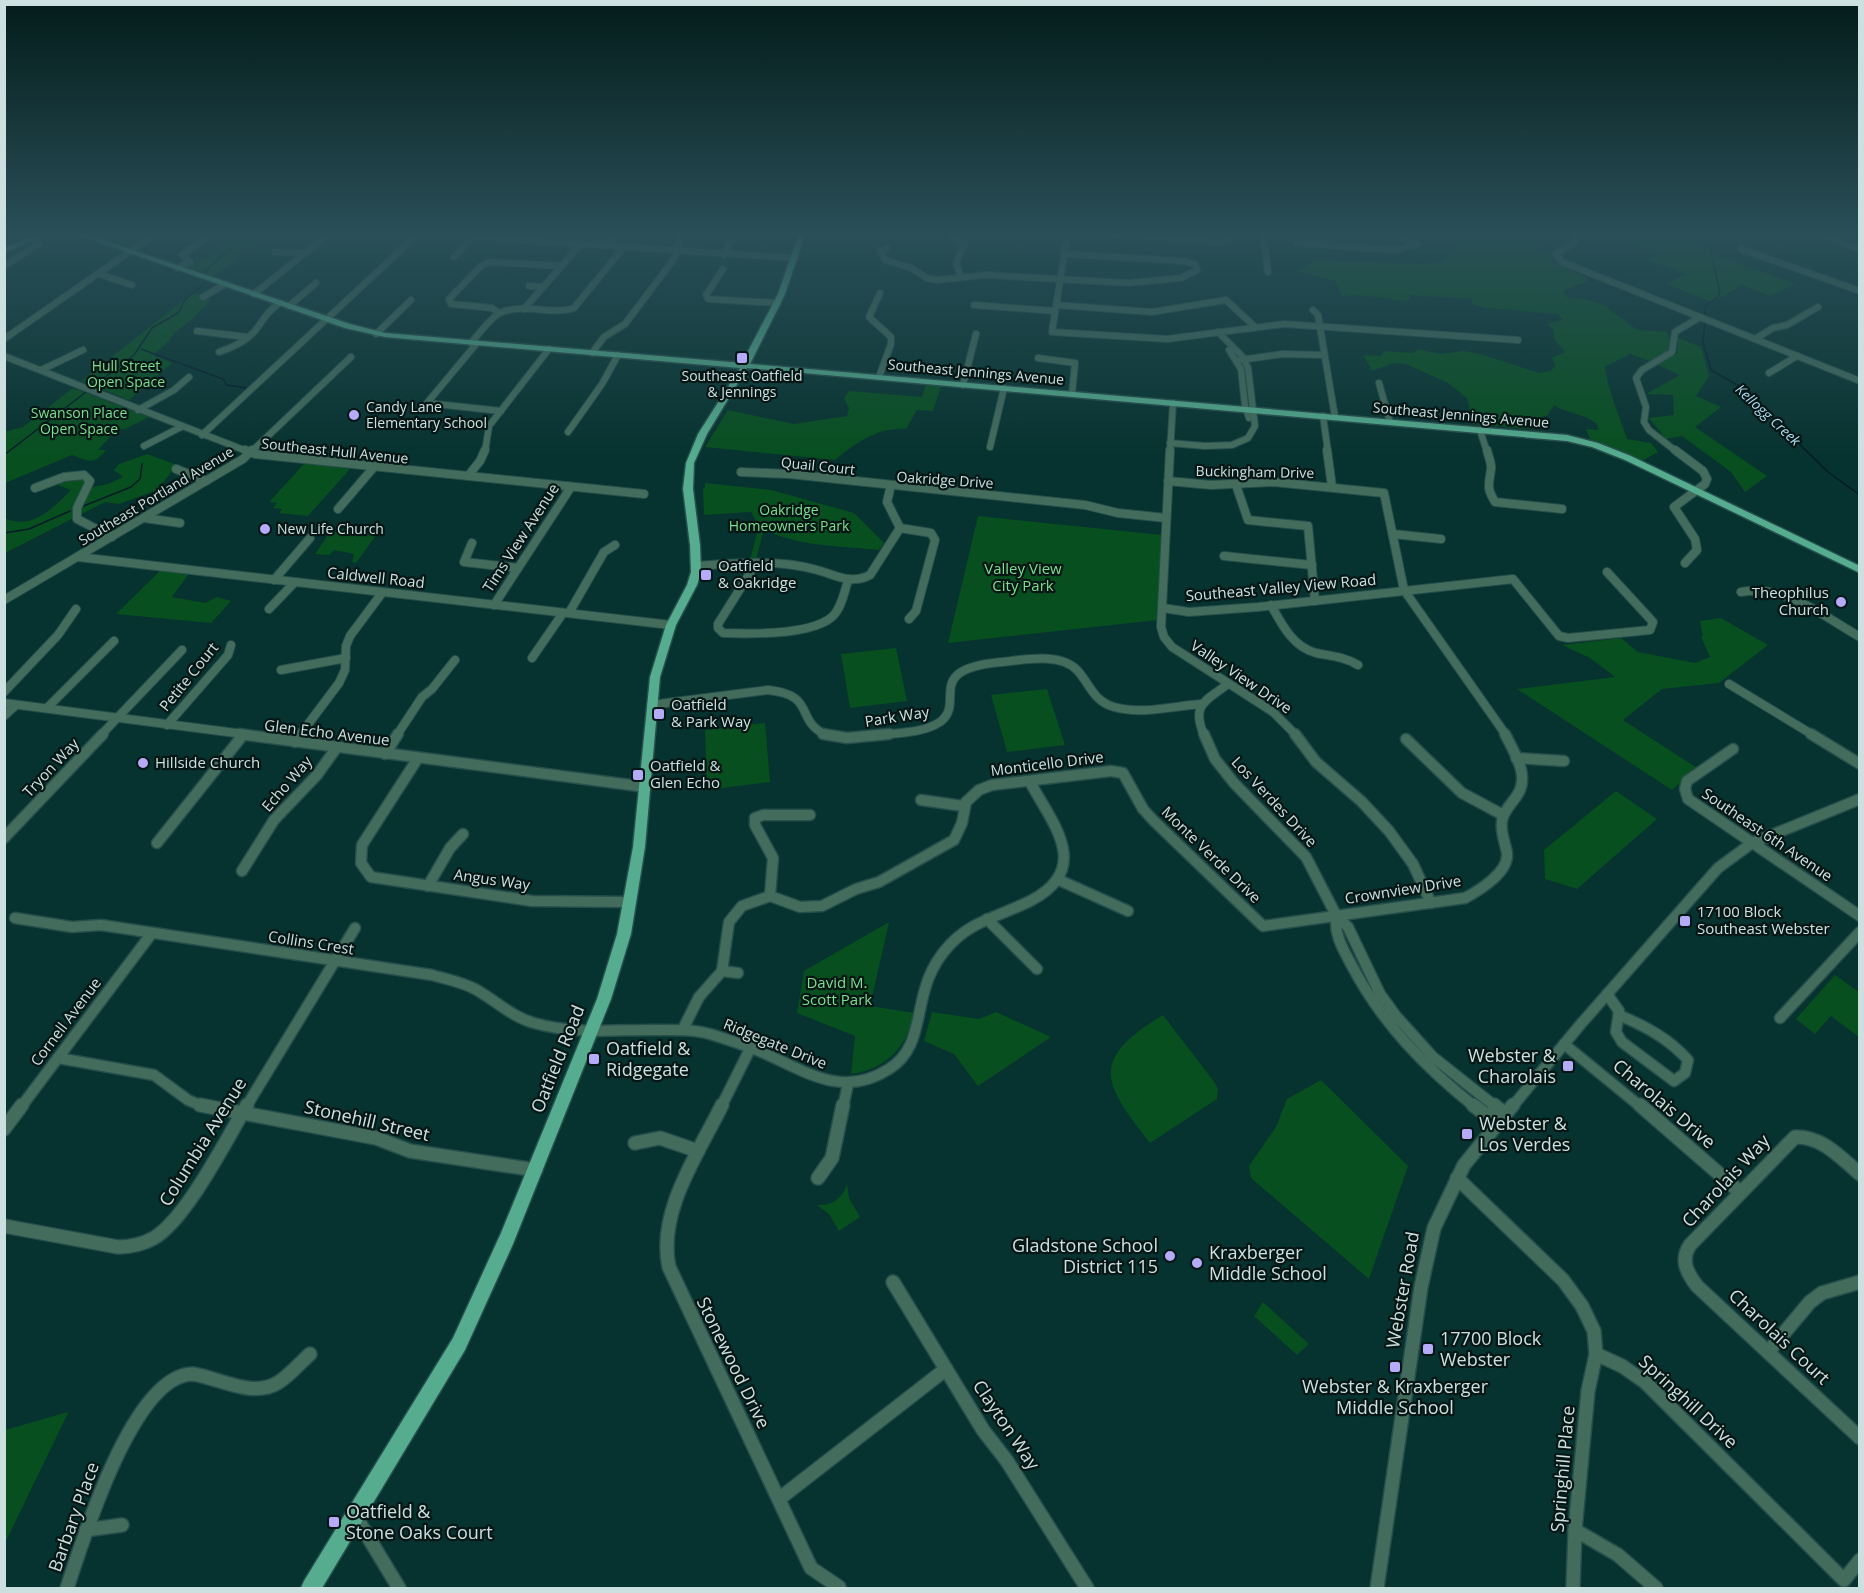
<svg xmlns="http://www.w3.org/2000/svg" width="1864" height="1593" font-family="'Open Sans',sans-serif">
<style>
.green{fill:#074f1f}
.lines{fill:none;stroke-linecap:round;stroke-linejoin:round}
.stream{stroke:#001b28;stroke-width:1.5}
.minor-far3-casing{stroke:#264e4b;stroke-width:8}
.minor-far2-casing{stroke:#264e4b;stroke-width:10}
.minor-far1-casing{stroke:#264e4b;stroke-width:13}
.minor-casing{stroke:#264e4b;stroke-width:16}
.major-casing{stroke:#264e4b;stroke-width:3}
.minor-far3{stroke:#446c5d;stroke-width:6}
.minor-far2{stroke:#446c5d;stroke-width:8}
.minor-far1{stroke:#446c5d;stroke-width:10}
.minor{stroke:#446c5d;stroke-width:13}
.major{fill:#55ac8e;fill-rule:evenodd}
.poi-dot{fill:#b6abf8;stroke:#061615;stroke-width:2}
.labels{text-anchor:middle;stroke-width:4.5;stroke-linejoin:round;paint-order:stroke}
.far-park-label{font-size:14px;fill:#7fdf90;stroke:#061615}
.far-street-label{font-size:14px;fill:#cce1df;stroke:#061615}
.far-poi-label{font-size:14px;fill:#cce1df;stroke:#061615;text-anchor:start}
.far-water-label{font-size:14px;font-style:italic;fill:#b1dff5;stroke:#061615}
.street-label{font-size:15px;fill:#cce1df;stroke:#061615}
.poi-label{font-size:15px;fill:#cce1df;stroke:#061615;text-anchor:start}
.park-label{font-size:15px;fill:#7fdf90;stroke:#061615}
.near-poi-label{font-size:18px;fill:#cce1df;stroke:#061615;text-anchor:start}
.near-street-label{font-size:18px;fill:#cce1df;stroke:#061615}
</style>
<rect width="100%" height="100%" fill="#06322f"/>
<g class="green">
<path d="M91 234H151L131 249Z"/>
<path d="M228 234H267L214 276 186 267 216 252 219 247H215Z"/>
<path d="M1472 234H1550L1535 241 1539 249 1551 252 1550 257 1553 261 1588 279 1587 282 1563 290 1567 298 1585 299 1604 305 1637 330 1667 332 1671 342 1667 352 1650 361 1630 354 1605 367C1606 385 1621 420 1627 439L1651 443 1658 452 1642 461 1590 439 1586 429 1598 430 1597 424C1584 413 1567 414 1554 405L1548 415 1528 421 1529 429 1473 424 1467 398 1448 383 1406 364 1393 363 1372 371 1363 355 1381 356 1384 351 1413 353 1418 349 1440 354 1463 351 1480 354 1539 373 1550 371 1556 366 1552 358 1565 352 1554 339 1553 329 1547 324 1562 320 1558 314 1486 308 1472 304V299L1410 295 1409 301C1385 300 1365 293 1342 296L1336 281 1297 272 1316 260 1425 264 1444 261Z"/>
<path d="M1646 234H1700L1714 254 1795 284 1771 296 1742 285 1712 302 1666 284 1686 274 1647 259 1658 254 1628 242Z"/>
<path d="M193 293 211 300 191 320 174 333 169 341 153 355 172 363 129 400 81 381Z"/>
<path d="M1678 338 1701 347 1709 376 1696 396 1721 407 1695 427 1767 476 1745 492 1731 472 1682 436 1666 439 1649 418 1674 415 1673 395 1646 394 1680 375 1658 365 1677 353Z"/>
<path d="M926 384 941 386 933 411 917 410 906 429C878 427 856 443 835 460L705 447 728 410 794 424 847 416 849 408 844 398 849 391 922 397Z"/>
<path d="M73 388 149 417 125 429H117L98 450H106C93 466 89 461 72 455L5 483 4 432 23 427Z"/>
<path d="M147 454 177 465 157 490 119 504 105 502 5 553 4 518C32 531 53 508 71 490L52 483 69 478H83L86 483 83 489 108 484 123 477 114 470 119 464Z"/>
<path d="M305 463 350 469 308 516 279 513 282 509 273 508 277 503 269 502Z"/>
<path d="M705 483 771 490 854 513 884 543 879 550C842 546 797 547 764 529L756 560H750L759 526 751 512 704 515 703 489 705 488Z"/>
<path d="M978 516 1162 535 1158 620 948 643Z"/>
<path d="M343 529 377 534 356 563 352 562 354 554 334 550 329 555 315 554 328 535Z"/>
<path d="M161 570 190 572 172 597 205 603 217 597 231 601 211 623 116 614Z"/>
<path d="M1721 618 1768 645 1719 683 1662 689 1623 720 1697 768 1672 790 1517 689 1615 677 1590 658 1562 645 1621 638 1638 652 1695 663 1710 657 1701 637 1703 636 1700 621Z"/>
<path d="M896 648 907 701 850 708 841 654Z"/>
<path d="M1047 689 1065 745 1007 752 991 695Z"/>
<path d="M765 723 770 782 707 790 705 730Z"/>
<path d="M1616 791 1657 819 1577 889 1545 879 1544 850Z"/>
<path d="M889 922 870 1006 914 1013C907 1048 886 1069 851 1074L855 1036 797 1013 804 971Z"/>
<path d="M1835 975 1859 992V1037L1831 1016 1815 1034 1796 1019Z"/>
<path d="M932 1012 979 1019 996 1012 1051 1037 978 1086 954 1054 924 1041Z"/>
<path d="M1163 1015 1215 1083 1218 1089 1217 1099 1150 1143C1102 1082 1089 1060 1163 1015Z"/>
<path d="M1321 1080 1408 1166 1369 1279 1251 1178 1249 1166 1276 1127 1287 1099Z"/>
<path d="M847 1184 849 1198 860 1217 839 1231 829 1214 817 1205C832 1206 842 1199 847 1184Z"/>
<path d="M1263 1302 1309 1344 1297 1355 1254 1316Z"/>
<path d="M68 1412V1413L5 1543V1430Z"/>
</g>
<g class="lines">
<g class="stream">
<path d="M1694 234 1710 249 1720 292 1718 297 1705 306V317"/>
<path d="M206 273 205 271 248 234"/>
<path d="M1705 322 1703 343 1711 370 1741 387 1828 472 1860 495"/>
<path d="M141 349 223 379 227 385 246 388"/>
<path d="M92 387 134 355 152 328 178 313 185 300 206 282"/>
<path d="M4 455 86 392"/>
<path d="M81 507 131 487 140 479 142 464"/>
<path d="M4 533 29 529 70 511"/>
</g>
<g class="minor-far3-casing">
<g id="minor-far3">
<path d="M1103 234 1219 242 1229 240"/>
<path d="M1263 234 1268 272"/>
<path d="M1452 234 1453 237"/>
<path d="M1574 234 1575 242 1556 254 1562 262 1860 381"/>
<path d="M1817 234 1860 249"/>
<path d="M952 237 965 243 956 263 961 277"/>
<path d="M1066 243 1052 332 1167 339 1284 324 1518 340"/>
<path d="M1296 243 1395 250 1417 244 1391 234"/>
<path d="M604 246 616 234"/>
<path d="M887 248 880 251 885 260 911 268 927 278 937 280 985 275 1129 283 1181 278 1197 270 1195 264 1183 261 1065 254"/>
<path d="M1741 249 1860 291"/>
<path d="M275 252 306 253"/>
<path d="M724 255 734 234"/>
<path d="M454 257 473 237 795 258"/>
<path d="M4 266 39 244 37 242"/>
<path d="M177 268 190 262 182 255 208 236"/>
<path d="M723 269 706 295 708 299 778 303"/>
<path d="M99 274 132 285"/>
<path d="M529 286 543 287"/>
<path d="M254 294 329 234"/>
<path d="M203 297 225 284"/>
<path d="M974 305 1055 311"/>
<path d="M1056 305 1152 312 1226 300 1254 326"/>
<path d="M289 306 316 283"/>
<path d="M524 309 580 245"/>
<path d="M1313 310 1318 315 1335 417"/>
<path d="M499 313 492 308 451 304 449 299 481 266 490 262 561 266"/>
<path d="M197 331 247 337"/>
<path d="M376 334 411 300"/>
<path d="M4 339 155 234"/>
<path d="M1755 339 1773 328 1787 325 1818 307"/>
<path d="M471 343C479 334 490 318 500 313 523 302 551 316 574 308L623 248"/>
<path d="M477 343 427 403 501 411"/>
<path d="M1229 350 1241 369 1245 406 1249 418"/>
<path d="M219 352C231 348 245 342 254 332 263 321 267 311 280 303"/>
<path d="M592 353 604 337 625 324 671 263 676 254 675 249 680 241 679 237"/>
<path d="M4 356 249 452"/>
<path d="M1038 358 1075 363 1072 394"/>
<path d="M1240 360 1283 354 1324 355"/>
<path d="M41 370 83 350"/>
<path d="M1769 373 1797 356"/>
<path d="M879 377 891 344V337L869 317 880 293"/>
<path d="M1379 383 1390 422"/>
<path d="M963 385 976 334"/>
<path d="M138 410 174 390 189 377"/>
<path d="M1323 416 1328 452"/>
<path d="M1480 430 1487 452"/>
<path d="M568 432 602 384 618 355"/>
<path d="M202 435 418 234"/>
<path d="M1170 443 1205 446 1232 445 1248 438 1255 426 1248 368 1242 356 1218 332"/>
<path d="M144 446 181 427"/>
<path d="M990 447 1004 388"/>
<path d="M251 452 351 357"/>
<path d="M485 452 489 426 549 349"/>
<path d="M1170 452 1173 403"/>
<path d="M1677 452 1649 430 1644 422 1646 407 1636 378 1642 370 1672 352 1675 332 1700 317"/>
</g>
</g>
<g class="minor-far2-casing">
<g id="minor-far2">
<path d="M245 450 255 454 644 494"/>
<path d="M1170 450 1161 627 1164 637 1172 647 1273 712 1296 735"/>
<path d="M1327 450 1332 487"/>
<path d="M1487 450C1488 456 1492 463 1491 469 1489 485 1486 487 1495 502L1562 509"/>
<path d="M1675 450 1703 471 1707 479 1705 484 1674 507 1695 539 1697 550 1685 563"/>
<path d="M176 469 206 481"/>
<path d="M741 472 789 474 1085 505 1118 513 1166 518"/>
<path d="M468 476 480 461 485 450"/>
<path d="M1168 481 1211 485 1274 482 1384 493 1404 590 1506 735"/>
<path d="M1236 485 1248 520 1308 526 1315 601"/>
<path d="M35 488 64 477 84 475 90 481 77 508V519L112 537"/>
<path d="M338 509 374 467"/>
<path d="M144 518 180 523"/>
<path d="M900 528 931 533 935 540 916 611 909 619"/>
<path d="M1393 534 1441 539"/>
<path d="M472 543 464 562 518 568"/>
<path d="M1224 556 1312 565"/>
<path d="M78 557 671 625"/>
<path d="M755 565 718 624V628L723 633C750 634 813 635 833 616 842 607 844 592 848 581"/>
<path d="M697 566C736 563 779 559 817 570 836 575 851 585 870 575L900 528 887 502 891 485"/>
<path d="M274 580 310 538"/>
<path d="M1741 592C1786 584 1823 616 1860 637"/>
<path d="M4 600 243 459 252 450"/>
<path d="M494 605 571 487"/>
<path d="M1271 605C1282 625 1293 647 1316 653 1331 656 1345 657 1358 665"/>
<path d="M1163 608 1189 612 1258 607 1513 579 1559 636 1568 638 1650 630 1653 622 1607 572"/>
<path d="M269 609 295 582"/>
<path d="M569 613 604 552 615 545"/>
<path d="M532 658 563 613"/>
<path d="M281 670 346 658"/>
<path d="M1729 684 1813 735"/>
<path d="M4 692 58 635 76 609"/>
<path d="M4 703 251 735"/>
<path d="M651 705 768 690C817 695 794 720 826 735"/>
<path d="M47 708 114 641"/>
<path d="M4 716 16 705"/>
<path d="M167 725 228 655 231 645"/>
<path d="M101 735 182 650"/>
<path d="M300 735 339 683 345 670 346 646 350 636 382 593"/>
<path d="M397 735 422 697 432 689 455 660"/>
<path d="M878 735C896 733 924 733 940 722 967 702 921 669 1002 662 1023 660 1060 652 1077 670 1090 684 1093 701 1114 707 1142 715 1173 706 1201 704"/>
<path d="M1204 735C1191 705 1205 701 1228 684"/>
</g>
</g>
<g class="minor-far1-casing">
<g id="minor-far1">
<path d="M239 734 646 787"/>
<path d="M823 734 847 738 889 734"/>
<path d="M1204 734 1215 759 1234 783 1306 857 1336 915 1348 927 1380 994 1396 1016 1433 1057 1496 1107"/>
<path d="M1295 734 1316 762 1361 801 1389 831 1413 864 1431 903"/>
<path d="M1811 734 1860 764"/>
<path d="M1406 739 1462 793 1503 815"/>
<path d="M295 742 301 734"/>
<path d="M1733 749 1687 781 1685 789 1688 799 1860 916"/>
<path d="M385 754 398 734"/>
<path d="M418 758 362 845 361 863 371 877 532 901 630 902"/>
<path d="M1516 758 1564 761"/>
<path d="M921 800 963 806"/>
<path d="M4 838 103 734"/>
<path d="M157 843 243 735"/>
<path d="M242 871 274 820 317 775 337 747"/>
<path d="M1059 880 1128 911"/>
<path d="M428 886 450 848 463 834"/>
<path d="M770 896 773 858 755 825V818L763 815H810"/>
<path d="M1336 915C1334 935 1343 949 1352 966 1382 1023 1425 1067 1475 1107"/>
<path d="M15 918 72 927 101 925 432 975C446 979 462 982 475 989 495 1000 512 1017 534 1023 572 1034 613 1030 651 1030 671 1030 691 1029 710 1034 729 1040 748 1046 766 1054 808 1073 844 1098 889 1069 918 1051 916 1019 925 989 932 963 950 939 974 926 992 916 1013 910 1032 900 1092 868 1053 824 1030 782"/>
<path d="M987 919 1037 969"/>
<path d="M722 971 738 973"/>
<path d="M1607 994 1619 1011 1616 1032 1622 1042 1674 1081 1685 1073 1688 1060C1669 1039 1647 1027 1621 1016"/>
<path d="M1780 1018 1860 932"/>
<path d="M683 1029 699 997 722 971 729 922 742 906 770 896 800 907 822 906 856 889 879 882 954 840 962 823 966 802 979 790 992 785 1111 771 1123 773 1143 809 1153 820 1263 926 1465 898C1480 890 1509 872 1507 853 1505 842 1500 831 1502 821 1503 812 1511 804 1516 797 1531 777 1515 754 1505 734"/>
<path d="M1564 1044 1641 1107"/>
<path d="M58 1058 154 1075 188 1100 204 1107"/>
<path d="M21 1107 152 933"/>
<path d="M246 1107 355 928"/>
<path d="M721 1107 751 1047"/>
<path d="M843 1107 848 1084"/>
<path d="M1512 1107 1580 1025 1718 868 1752 843 1860 799"/>
</g>
</g>
<g class="minor-casing">
<g id="minor">
<path d="M200 1105 376 1138 410 1151 536 1170"/>
<path d="M722 1105C698 1154 657 1212 669 1267L811 1568 839 1587"/>
<path d="M1473 1105 1497 1123"/>
<path d="M1494 1105 1505 1114"/>
<path d="M1640 1105 1740 1192"/>
<path d="M4 1129 22 1105"/>
<path d="M635 1143 660 1138 698 1151"/>
<path d="M1860 1174C1841 1158 1822 1136 1795 1137L1690 1245C1680 1260 1687 1273 1697 1286L1860 1438"/>
<path d="M818 1178 832 1158 843 1105"/>
<path d="M1457 1178 1563 1280 1582 1306 1594 1331 1596 1354 1588 1391 1575 1530 1573 1588"/>
<path d="M4 1226 118 1247C130 1247 143 1244 154 1238 187 1218 226 1140 247 1105"/>
<path d="M893 1282 983 1430 1007 1461 1087 1588"/>
<path d="M1768 1352 1810 1302 1822 1293 1860 1282"/>
<path d="M1596 1354 1622 1366 1645 1382 1844 1580 1860 1560"/>
<path d="M779 1499 946 1369"/>
<path d="M356 1517 399 1588"/>
<path d="M86 1530 122 1525"/>
<path d="M1575 1530 1618 1555 1656 1588"/>
<path d="M67 1588C83 1540 133 1374 193 1374 219 1378 253 1399 279 1382 290 1375 300 1363 310 1354"/>
<path d="M1377 1588 1421 1287 1434 1228 1464 1165 1513 1105"/>
</g>
</g>
<g class="major-casing">
<g id="major">
<path d="M38 234H47L4 253V248Z"/>
<path d="M75 234H85L350 324 385 333 742 363 778 294 799 234H805L785 294 750 364 1567 435 1598 443 1631 456 1860 566V573L1625 460 1592 447 1567 441 747 368 707 434 694 463 693 489 700 545 701 572 697 585 676 625 660 677 645 847 631 934 611 999 513 1244 465 1350 322 1588H301L304 1581 453 1338 501 1233 597 999 617 934 633 847 650 677 666 625 687 585 691 572 690 545 683 489 686 463 698 434 740 368 385 337 345 328Z"/>
</g>
</g>
<use href="#minor-far3" class="minor-far3"/>
<use href="#minor-far2" class="minor-far2"/>
<use href="#minor-far1" class="minor-far1"/>
<use href="#minor" class="minor"/>
<use href="#major" class="major"/>
</g>
<linearGradient id="sky" x2="0" y2="1"><stop stop-color="#031c1a"/><stop offset="0.51" stop-color="#2a4f58"/><stop offset="1" stop-color="#2a4f58" stop-opacity="0"/></linearGradient>
<rect width="1864" height="457" fill="url(#sky)"/>
<g class="poi-dot">
<rect x="736" y="352" width="12" height="12" rx="3"/>
<circle cx="354" cy="415" r="6"/>
<circle cx="265" cy="529" r="6"/>
<rect x="700" y="569" width="12" height="12" rx="3"/>
<circle cx="1841" cy="602" r="6"/>
<rect x="653" y="708" width="12" height="12" rx="3"/>
<circle cx="143" cy="763" r="6"/>
<rect x="632" y="769" width="12" height="12" rx="3"/>
<rect x="1679" y="915" width="12" height="12" rx="3"/>
<rect x="588" y="1053" width="12" height="12" rx="3"/>
<rect x="1562" y="1060" width="12" height="12" rx="3"/>
<rect x="1461" y="1128" width="12" height="12" rx="3"/>
<circle cx="1170" cy="1256" r="6"/>
<circle cx="1197" cy="1263" r="6"/>
<rect x="1422" y="1343" width="12" height="12" rx="3"/>
<rect x="1389" y="1361" width="12" height="12" rx="3"/>
<rect x="328" y="1516" width="12" height="12" rx="3"/>
</g>
<g class="labels">
<g class="far-park-label">
<text x="126" y="371">Hull Street<tspan x="126" dy="16">Open Space</tspan></text>
<text x="79" y="418">Swanson Place<tspan x="79" dy="16">Open Space</tspan></text>
<text x="789" y="515">Oakridge<tspan x="789" dy="16">Homeowners Park</tspan></text>
</g>
<g class="far-street-label">
<text transform="translate(976 372) rotate(5)" y="5">Southeast Jennings Avenue</text>
<text transform="translate(1461 415) rotate(5)" y="5">Southeast Jennings Avenue</text>
<text transform="translate(335 451) rotate(6)" y="5">Southeast Hull Avenue</text>
<text transform="translate(818 466) rotate(6)" y="5">Quail Court</text>
<text transform="translate(1255 472) rotate(1)" y="5">Buckingham Drive</text>
<text transform="translate(945 480) rotate(4)" y="5">Oakridge Drive</text>
<text transform="translate(156 496) rotate(-31)" y="5">Southeast Portland Avenue</text>
</g>
<g class="far-poi-label">
<text x="742" y="381" text-anchor="middle">Southeast Oatfield<tspan x="742" dy="16">&amp; Jennings</tspan></text>
<text x="366" y="412">Candy Lane<tspan x="366" dy="16">Elementary School</tspan></text>
<text x="277" y="534">New Life Church</text>
</g>
<g class="far-water-label">
<text transform="translate(1768 415) rotate(43)" y="5">Kellogg Creek</text>
</g>
<g class="street-label">
<text transform="translate(521 538) rotate(-57)" y="5">Tims View Avenue</text>
<text transform="translate(376 578) rotate(6)" y="5">Caldwell Road</text>
<text transform="translate(1281 588) rotate(-5)" y="5">Southeast Valley View Road</text>
<text transform="translate(189 677) rotate(-51)" y="5">Petite Court</text>
<text transform="translate(1241 677) rotate(34)" y="5">Valley View Drive</text>
<text transform="translate(897 717) rotate(-9)" y="5">Park Way</text>
<text transform="translate(327 733) rotate(7)" y="5">Glen Echo Avenue</text>
<text transform="translate(1047 764) rotate(-7)" y="5">Monticello Drive</text>
<text transform="translate(51 768) rotate(-47)" y="5">Tryon Way</text>
<text transform="translate(287 784) rotate(-49)" y="5">Echo Way</text>
<text transform="translate(1274 802) rotate(47)" y="5">Los Verdes Drive</text>
<text transform="translate(1767 835) rotate(34)" y="5">Southeast 6th Avenue</text>
<text transform="translate(1211 855) rotate(44)" y="5">Monte Verde Drive</text>
<text transform="translate(492 880) rotate(8)" y="5">Angus Way</text>
<text transform="translate(1403 890) rotate(-9)" y="5">Crownview Drive</text>
<text transform="translate(311 943) rotate(9)" y="5">Collins Crest</text>
<text transform="translate(66 1022) rotate(-53)" y="5">Cornell Avenue</text>
<text transform="translate(775 1044) rotate(22)" y="5">Ridgegate Drive</text>
</g>
<g class="poi-label">
<text x="718" y="571">Oatfield<tspan x="718" dy="17">&amp; Oakridge</tspan></text>
<text x="1829" y="598" text-anchor="end">Theophilus<tspan x="1829" dy="17">Church</tspan></text>
<text x="671" y="710">Oatfield<tspan x="671" dy="17">&amp; Park Way</tspan></text>
<text x="155" y="768">Hillside Church</text>
<text x="650" y="771">Oatfield &amp;<tspan x="650" dy="17">Glen Echo</tspan></text>
<text x="1697" y="917">17100 Block<tspan x="1697" dy="17">Southeast Webster</tspan></text>
</g>
<g class="park-label">
<text x="1023" y="574">Valley View<tspan x="1023" dy="17">City Park</tspan></text>
<text x="837" y="988">David M.<tspan x="837" dy="17">Scott Park</tspan></text>
</g>
<g class="near-poi-label">
<text x="606" y="1055">Oatfield &amp;<tspan x="606" dy="21">Ridgegate</tspan></text>
<text x="1556" y="1062" text-anchor="end">Webster &amp;<tspan x="1556" dy="21">Charolais</tspan></text>
<text x="1479" y="1130">Webster &amp;<tspan x="1479" dy="21">Los Verdes</tspan></text>
<text x="1158" y="1252" text-anchor="end">Gladstone School<tspan x="1158" dy="21">District 115</tspan></text>
<text x="1209" y="1259">Kraxberger<tspan x="1209" dy="21">Middle School</tspan></text>
<text x="1440" y="1345">17700 Block<tspan x="1440" dy="21">Webster</tspan></text>
<text x="1395" y="1393" text-anchor="middle">Webster &amp; Kraxberger<tspan x="1395" dy="21">Middle School</tspan></text>
<text x="346" y="1518">Oatfield &amp;<tspan x="346" dy="21">Stone Oaks Court</tspan></text>
</g>
<g class="near-street-label">
<text transform="translate(558 1059) rotate(-68)" y="6">Oatfield Road</text>
<text transform="translate(1664 1104) rotate(40)" y="6">Charolais Drive</text>
<text transform="translate(367 1121) rotate(13)" y="6">Stonehill Street</text>
<text transform="translate(203 1142) rotate(-58)" y="6">Columbia Avenue</text>
<text transform="translate(1726 1181) rotate(-47)" y="6">Charolais Way</text>
<text transform="translate(1403 1290) rotate(-80)" y="6">Webster Road</text>
<text transform="translate(1779 1337) rotate(43)" y="6">Charolais Court</text>
<text transform="translate(733 1363) rotate(64)" y="6">Stonewood Drive</text>
<text transform="translate(1688 1402) rotate(43)" y="6">Springhill Drive</text>
<text transform="translate(1006 1425) rotate(56)" y="6">Clayton Way</text>
<text transform="translate(1563 1469) rotate(-85)" y="6">Springhill Place</text>
<text transform="translate(74 1517) rotate(-70)" y="6">Barbary Place</text>
</g>
</g>
<rect width="1864" height="1593" fill="none" stroke="#cce1df" stroke-width="12"/>
</svg>
